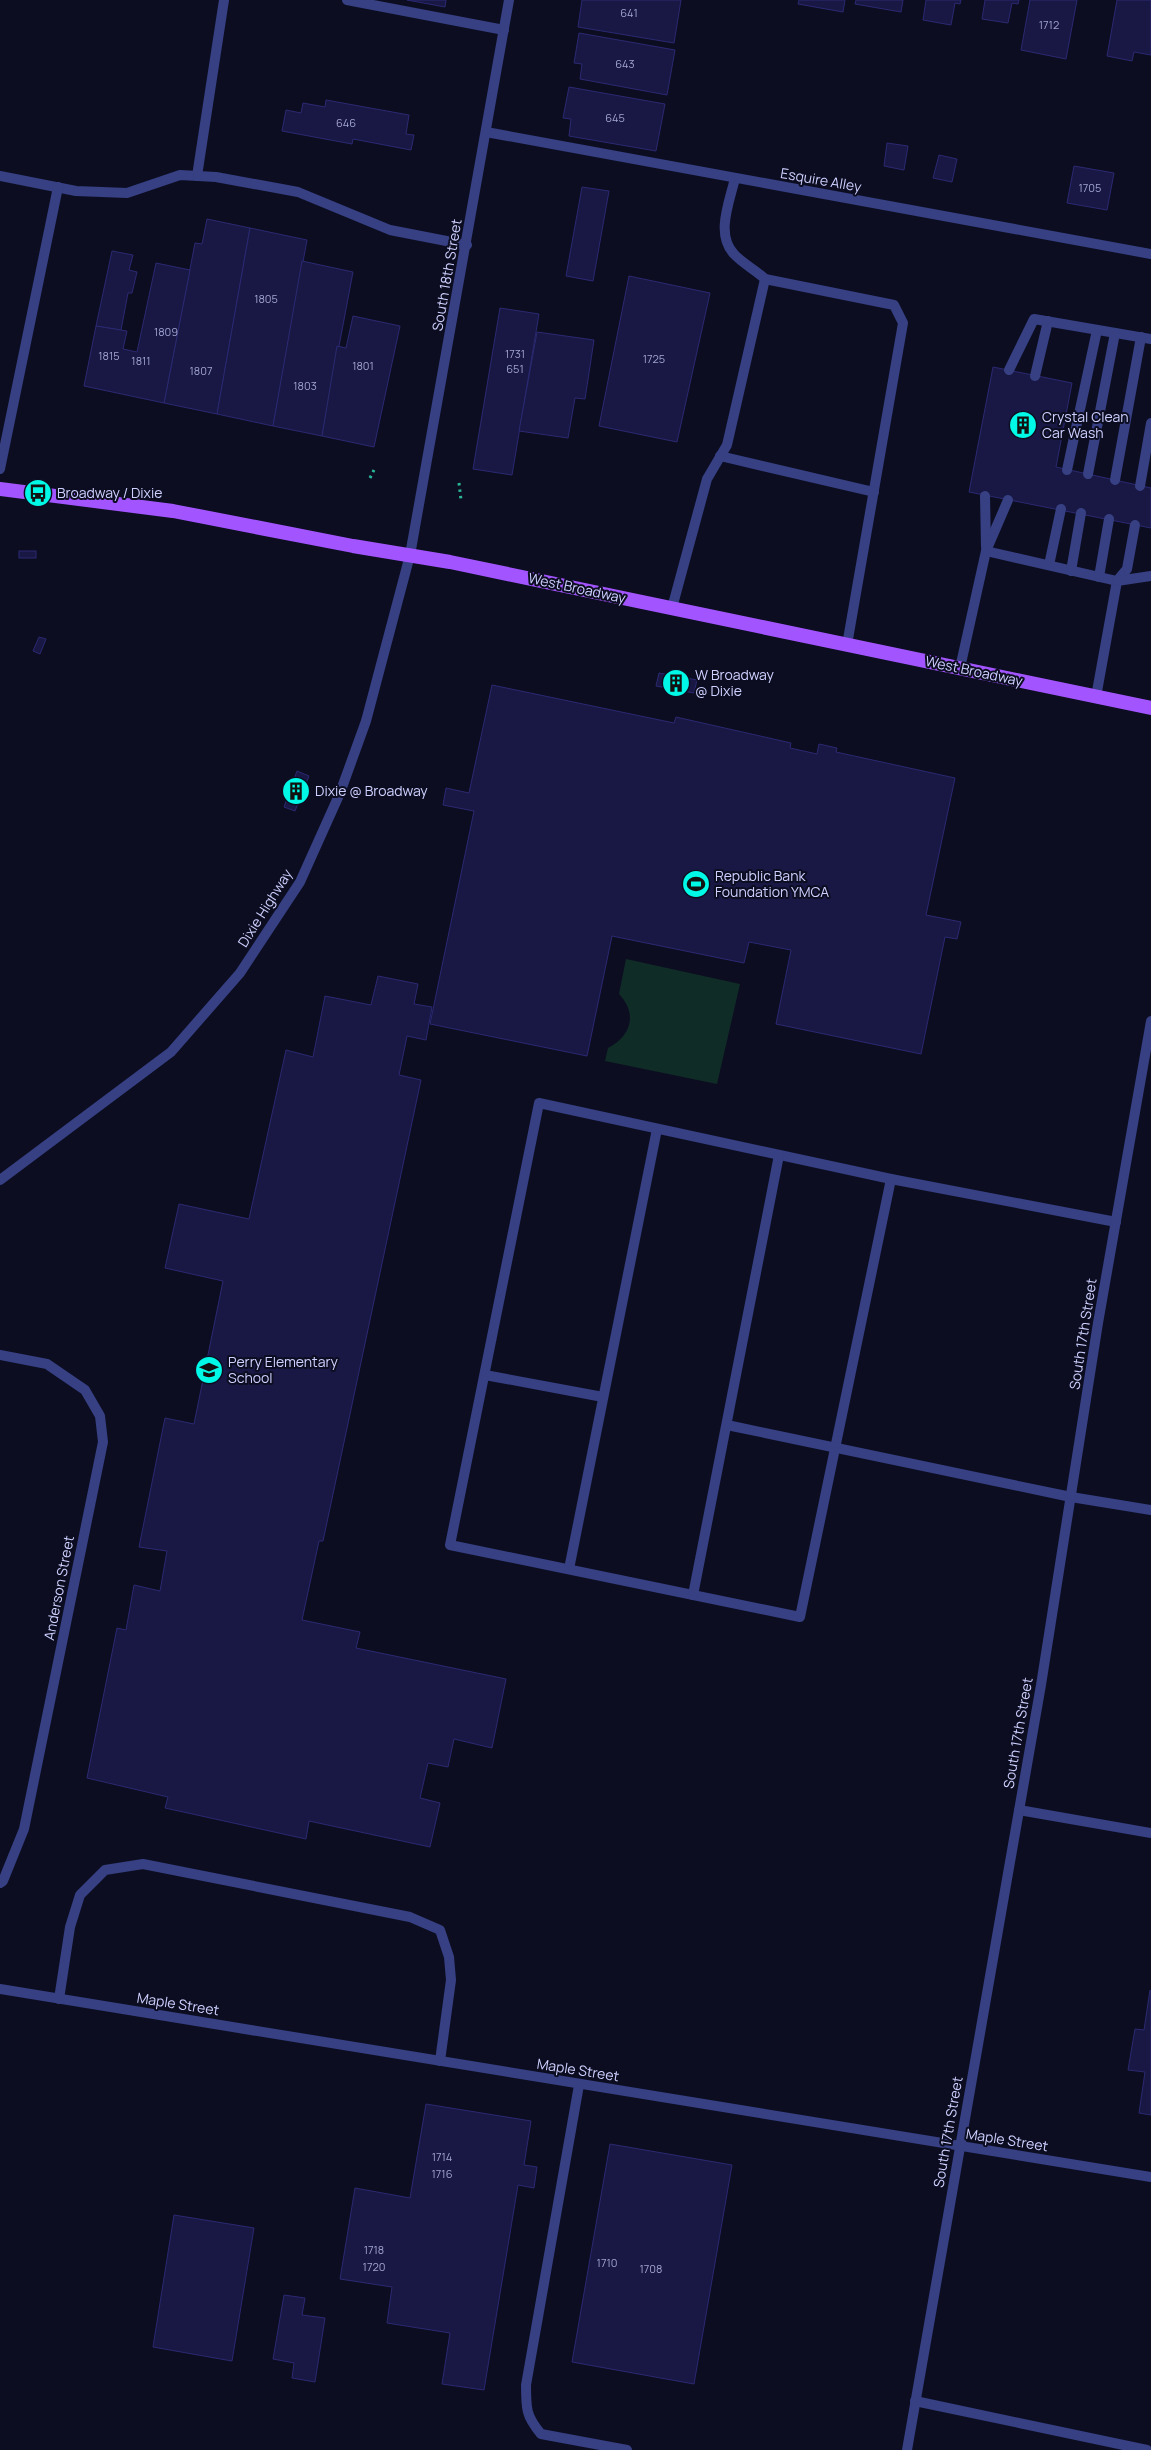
<svg xmlns="http://www.w3.org/2000/svg" width="1151" height="2450" font-family="Manrope,sans-serif">
<style>
.green{fill:#102c26}
.building{fill:#191844;stroke:#2b2971}
.lines{fill:none;stroke-linecap:round;stroke-linejoin:round}
.path{stroke:#2ab796;stroke-width:3;stroke-dasharray:2.5 4;stroke-linecap:butt}
.service{stroke:#364083;stroke-width:10}
.minor{stroke:#364083;stroke-width:10}
.tertiary{stroke:#364083;stroke-width:10}
.primary{stroke:#a255ff;stroke-width:14}
.labels{text-anchor:middle;stroke-width:4;stroke-linejoin:round;paint-order:stroke}
.number-label{font-size:11px;fill:#a1a3d0}
.street-label{font-size:14px;fill:#ced1ff;stroke:#0d0d22}
.poi-label{font-size:14px;fill:#ced1ff;stroke:#0d0d22;text-anchor:start}
</style>
<rect width="100%" height="100%" fill="#0d0d22"/>
<path class="green" d="M626 959 740 984 717 1084 605 1061 608 1048C631 1036 638 1014 619 994Z"/>
<g class="building">
<path d="M407 0H446L445 7Z"/>
<path d="M582 0H681L674 43 578 27Z"/>
<path d="M799 0H845L843 12 798 4Z"/>
<path d="M856 0H903L901 12 855 4Z"/>
<path d="M926 0H961L960 4 955 3 951 25 923 20Z"/>
<path d="M985 0H1019L1018 4 1012 3 1008 23 982 19Z"/>
<path d="M1030 0H1077L1066 59 1021 50Z"/>
<path d="M1117 0H1151V55L1134 52 1132 61 1107 56Z"/>
<path d="M579 33 675 50 667 95 580 79 582 64 574 63Z"/>
<path d="M569 87 665 104 656 151 569 136 571 119 563 118Z"/>
<path d="M326 100 409 115 406 134 414 135 411 150 353 139 352 144 282 131 286 110 301 113 303 103 325 107Z"/>
<path d="M887 143 908 146 904 170 884 166Z"/>
<path d="M939 155 957 159 952 182 933 178Z"/>
<path d="M1074 166 1114 173 1107 210 1067 203Z"/>
<path d="M582 187 609 191 593 281 566 276Z"/>
<path d="M207 219 250 228 217 414 164 403 195 243 202 244Z"/>
<path d="M250 228 307 240 273 426 217 414Z"/>
<path d="M112 251 133 255 129 270 137 272 132 293H128L121 330 96 326Z"/>
<path d="M302 261 353 272 322 436 273 426Z"/>
<path d="M156 263 190 270 164 403 84 386 96 326 127 331 123 349 137 352Z"/>
<path d="M629 276 710 293 677 442 599 426Z"/>
<path d="M500 308 539 314 512 475 473 469Z"/>
<path d="M353 316 400 326 374 447 322 436 337 346 346 348Z"/>
<path d="M537 332 594 340 585 399 575 398 568 438 519 431Z"/>
<path d="M993 367 1072 383 1056 467 1151 488V528L969 492Z"/>
<rect x="19" y="551" width="17" height="7"/>
<path d="M39 637 46 639 40 654 33 651Z"/>
<path d="M659 673 697 680 694 693 656 686Z"/>
<path d="M492 685 674 723 676 717 791 743 790 748 817 754 819 744 837 748 836 752 955 778 926 915 961 922 957 939 945 937 921 1054 776 1024 791 950 749 942 744 963 612 936 587 1056 430 1024 474 811 443 805 446 788 469 793Z"/>
<path d="M297 771 309 776 295 811 284 807Z"/>
<path d="M378 976 418 984 414 1004 432 1007 426 1040 407 1036 399 1075 421 1080 323 1541H319L302 1620 360 1632 356 1648 506 1679 492 1748 454 1739 448 1767 428 1763 420 1798 440 1803 430 1847 309 1821 306 1839 165 1808 168 1797 87 1778 117 1628 126 1630 134 1585 160 1591 167 1551 139 1547 165 1418 194 1424 223 1281 165 1268 179 1204 249 1219 286 1050 313 1057 325 996 371 1005Z"/>
<path d="M1150 1990 1151 1991V2115L1139 2113 1145 2072 1128 2070 1135 2029 1144 2030Z"/>
<path d="M426 2104 531 2121 524 2165 537 2167 534 2188 518 2185 484 2390 442 2384 450 2333 387 2323 392 2287 340 2279 355 2188 410 2198Z"/>
<path d="M610 2144 732 2165 694 2384 572 2362Z"/>
<path d="M174 2215 254 2228 232 2361 153 2347Z"/>
<path d="M284 2295 305 2298 302 2315 325 2318 315 2382 292 2378 294 2363 273 2359Z"/>
</g>
<g class="lines">
<g class="path">
<path d="M370 478 374 470"/>
<path d="M459 483 461 500"/>
</g>
<g class="service">
<path d="M0 176 76 191 127 193 180 175 216 177 298 192 390 230 467 245"/>
<path d="M197 176 224 0"/>
<path d="M765 279 894 305 903 323 847 645"/>
<path d="M1009 370 1034 319 1151 339"/>
<path d="M1035 376 1048 321"/>
<path d="M720 456 874 492"/>
<path d="M0 469 58 187"/>
<path d="M1067 470 1097 330"/>
<path d="M1088 474 1115 333"/>
<path d="M1115 480 1141 337"/>
<path d="M1140 486 1151 423"/>
<path d="M985 496 986 547"/>
<path d="M986 551 1117 581 1096 697"/>
<path d="M1049 565 1061 509"/>
<path d="M1071 571 1081 513"/>
<path d="M1099 577 1109 519"/>
<path d="M1117 581 1127 569 1135 525"/>
<path d="M1117 581 1151 576"/>
<path d="M672 608 707 479 727 445 765 279C756 270 743 264 734 254 715 234 730 201 735 178"/>
<path d="M960 668 986 551 1008 500"/>
<path d="M539 1103 891 1179 800 1617 450 1545Z"/>
<path d="M891 1179 1116 1222"/>
<path d="M0 1355 47 1364 85 1390 100 1416 103 1442 24 1829 3 1881 0 1883"/>
<path d="M485 1375 603 1397"/>
<path d="M727 1425 1071 1497"/>
<path d="M569 1569 657 1129"/>
<path d="M693 1595 779 1155"/>
<path d="M59 1999 70 1927 80 1895 105 1870 143 1864 410 1917 440 1930 449 1957 451 1980 440 2061"/>
<path d="M579 2085 526 2385C526 2409 526 2416 541 2434L627 2450"/>
<path d="M915 2401 1147 2450"/>
</g>
<g class="minor">
<path d="M347 0 504 30"/>
<path d="M486 132 1151 254"/>
<path d="M1071 1497 1151 1510"/>
<path d="M1019 1810 1151 1833"/>
<path d="M0 1989 1151 2177"/>
<path d="M907 2450 1041 1685 1098 1323 1151 1021"/>
</g>
<path class="tertiary" d="M0 1180 171 1052 240 973 300 882 340 793 366 721 410 555 509 0"/>
<path class="primary" d="M0 489 173 511 353 546 450 562 1151 708"/>
</g>
<defs>
<g id="building-disc" transform="scale(1.4375)"><circle r="9.5" fill="#00f9e7" stroke="#0d0d22"/><path d="M-4-6H4V6H1V3H-1V6H-4ZM-2.5-4.3h1.7v1.8h-1.7ZM.8-4.3h1.7v1.8H.8ZM-2.5-1h1.7V.8h-1.7ZM.8-1h1.7V.8H.8Z" fill="#111"/></g>
<g id="bus-disc" transform="scale(1.4375)"><circle r="9.5" fill="#00f9e7" stroke="#0d0d22"/><path d="M-5-6H5V4H4V6H2V4H-2V6H-4V4H-5ZM-3.5-4V0h7V-4ZM-3.5 1.2v1.5H-2V1.2ZM2 1.2v1.5H3.5V1.2Z" fill="#111"/></g>
<g id="stadium-disc" transform="scale(1.4375)"><circle r="9.5" fill="#00f9e7" stroke="#0d0d22"/><path d="M0-5a6.5 5 0 1 0 0 10a6.5 5 0 1 0 0-10ZM-3.5-1.8h7v3.6h-7Z" fill="#111"/></g>
<g id="school-disc" transform="scale(1.4375)"><circle r="9.5" fill="#00f9e7" stroke="#0d0d22"/><path d="M0-5L7-2L0 1L-7-2ZM-4 1L0 2.5L4 1V4Q0 6-4 4Z" fill="#111"/></g>
</defs>
<g fill-rule="evenodd">
<use href="#building-disc" x="1023" y="425"/>
<use href="#bus-disc" x="38" y="493"/>
<use href="#building-disc" x="676" y="683"/>
<use href="#building-disc" x="296" y="791"/>
<use href="#stadium-disc" x="696" y="884"/>
<use href="#school-disc" x="209" y="1370"/>
</g>
<g class="labels">
<g class="number-label">
<text x="629" y="17">641</text>
<text x="1049" y="29">1712</text>
<text x="625" y="68">643</text>
<text x="615" y="122">645</text>
<text x="346" y="127">646</text>
<text x="1090" y="192">1705</text>
<text x="266" y="303">1805</text>
<text x="166" y="336">1809</text>
<text x="515" y="358">1731</text>
<text x="109" y="360">1815</text>
<text x="654" y="363">1725</text>
<text x="141" y="365">1811</text>
<text x="363" y="370">1801</text>
<text x="515" y="373">651</text>
<text x="201" y="375">1807</text>
<text x="305" y="390">1803</text>
<text x="442" y="2161">1714</text>
<text x="442" y="2178">1716</text>
<text x="374" y="2254">1718</text>
<text x="607" y="2267">1710</text>
<text x="374" y="2271">1720</text>
<text x="651" y="2273">1708</text>
</g>
<g class="street-label">
<text transform="translate(821 180) rotate(10)" y="5">Esquire Alley</text>
<text transform="translate(447 275) rotate(-80)" y="5">South 18th Street</text>
<text transform="translate(577 588) rotate(12)" y="5">West Broadway</text>
<text transform="translate(974 671) rotate(12)" y="5">West Broadway</text>
<text transform="translate(265 908) rotate(-58)" y="5">Dixie Highway</text>
<text transform="translate(1083 1334) rotate(-81)" y="5">South 17th Street</text>
<text transform="translate(59 1588) rotate(-79)" y="5">Anderson Street</text>
<text transform="translate(1018 1733) rotate(-80)" y="5">South 17th Street</text>
<text transform="translate(178 2004) rotate(9)" y="5">Maple Street</text>
<text transform="translate(578 2070) rotate(9)" y="5">Maple Street</text>
<text transform="translate(948 2132) rotate(-80)" y="5">South 17th Street</text>
<text transform="translate(1007 2140) rotate(9)" y="5">Maple Street</text>
</g>
<g class="poi-label">
<text x="1042" y="422">Crystal Clean<tspan x="1042" dy="16">Car Wash</tspan></text>
<text x="57" y="498">Broadway / Dixie</text>
<text x="695" y="680">W Broadway<tspan x="695" dy="16">@ Dixie</tspan></text>
<text x="315" y="796">Dixie @ Broadway</text>
<text x="715" y="881">Republic Bank<tspan x="715" dy="16">Foundation YMCA</tspan></text>
<text x="228" y="1367">Perry Elementary<tspan x="228" dy="16">School</tspan></text>
</g>
</g>
</svg>
